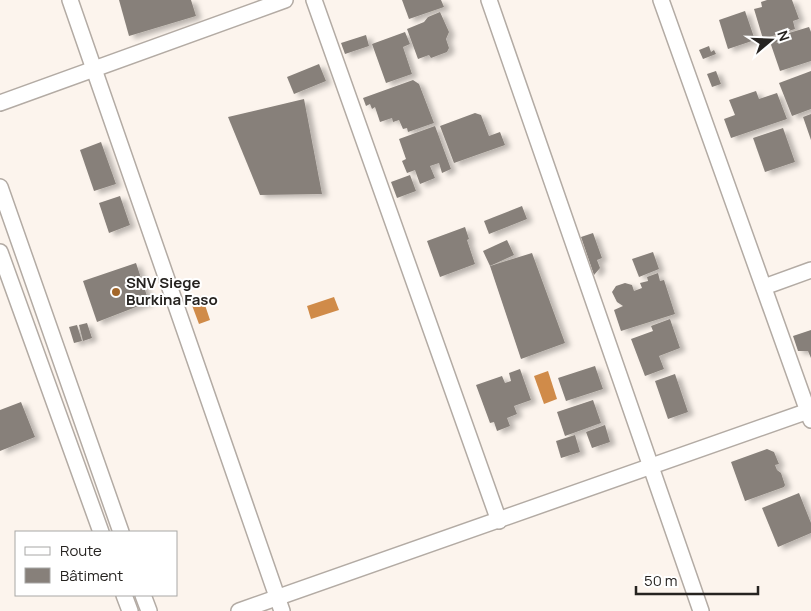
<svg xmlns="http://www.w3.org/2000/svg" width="811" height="611" font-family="Manrope,sans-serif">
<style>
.water{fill:#d08b49}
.building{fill:#87807a;filter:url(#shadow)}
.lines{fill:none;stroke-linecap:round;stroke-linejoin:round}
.minor-casing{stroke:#b3aba4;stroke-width:18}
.minor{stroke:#fff;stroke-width:15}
.poi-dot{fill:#a3672a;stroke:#fff;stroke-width:2}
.labels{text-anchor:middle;stroke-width:4;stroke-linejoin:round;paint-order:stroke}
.poi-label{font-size:15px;font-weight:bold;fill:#262320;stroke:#fff;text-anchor:start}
</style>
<defs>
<filter id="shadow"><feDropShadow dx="5.5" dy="3" stdDeviation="2.5" flood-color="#0004"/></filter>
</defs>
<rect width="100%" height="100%" fill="#fcf4ed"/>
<g class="water">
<path d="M202 296 210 320 199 324 190 300Z"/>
<path d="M334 297 339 310 311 319 307 306Z"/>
<path d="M548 371 557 399 544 404 534 376Z"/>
</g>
<g class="building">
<path d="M119 0H191L196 16 129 36Z"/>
<path d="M402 0H441L444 7 409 19Z"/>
<path d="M767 0H792L799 19 793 21 795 29 763 39 754 9 762 7 761 2Z"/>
<path d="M745 11 755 40 728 49 719 20Z"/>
<path d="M440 12 449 32 446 39 449 48 447 52 431 58 429 55 418 59 407 29 424 22 428 17Z"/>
<path d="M809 27 811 32V61L780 71 769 39Z"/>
<path d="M405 32 410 44 403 47 412 74 386 83 372 44Z"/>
<path d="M366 35 369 46 345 54 341 43Z"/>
<path d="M709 46 711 52 714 50 716 54 703 59 699 50Z"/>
<path d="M319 64 326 81 294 94 287 77Z"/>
<path d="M716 71 721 84 712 87 707 74Z"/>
<path d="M811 71V109L792 116 779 83Z"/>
<path d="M413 80 419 84 434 123 408 132 407 128 403 129 399 120 393 122 392 118 380 122 375 107 372 109 370 104 366 106 363 98Z"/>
<path d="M756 91 759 99 777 93 787 119 731 138 724 119 735 115 729 100Z"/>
<path d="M304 99 322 194 260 195 228 117Z"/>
<path d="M475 113 481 115 489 136 500 132 505 145 454 163 440 126Z"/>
<path d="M811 114V140L803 117Z"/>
<path d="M435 126 451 169 442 173 439 163 430 166 435 178 420 184 415 170 407 173 402 161 406 159 399 139Z"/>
<path d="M783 128 795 162 765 172 753 138Z"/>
<path d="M101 142 116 184 94 191 80 150Z"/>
<path d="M410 175 416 191 397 198 391 182Z"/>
<path d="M120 196 130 225 109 233 99 203Z"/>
<path d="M522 206 527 219 489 234 484 221Z"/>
<path d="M465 227 469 239 467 240 475 264 440 277 427 241Z"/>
<path d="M593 233 602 258 597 260 600 268 594 275 581 237Z"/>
<path d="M507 240 514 255 490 266 483 251Z"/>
<path d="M653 252 659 269 639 277 632 259Z"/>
<path d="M532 253 565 343 521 359 490 266Z"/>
<path d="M136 263 149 302 97 322 83 281Z"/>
<path d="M658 273 660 281 664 280 675 314 621 331 614 310 623 306 617 302 612 292 616 286 625 283 632 285 634 291 642 288 640 283 648 281 647 277Z"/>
<path d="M670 319 680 348 659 356 664 369 645 376 631 339 653 331 651 326Z"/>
<path d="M87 323 92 338 83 341 79 325Z"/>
<path d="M77 325 82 341 74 343 69 327Z"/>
<path d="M811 330V358L808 351H798L793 336Z"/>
<path d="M595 366 603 389 566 401 558 378Z"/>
<path d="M520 369 531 400 514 406 517 414 507 418 510 426 497 431 494 422 490 423 476 385 502 376 505 383 511 381 509 373Z"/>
<path d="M675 374 688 412 668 419 655 381Z"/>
<path d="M593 400 601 423 565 436 557 412Z"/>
<path d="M21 402 35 437 0 451V410Z"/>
<path d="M605 425 610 442 592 448 586 432Z"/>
<path d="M575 435 580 452 561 458 556 441Z"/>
<path d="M767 449 774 452 779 464 775 465 777 470 781 473 785 485 784 487 745 501 731 462Z"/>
<path d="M799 493 811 523V533L778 547 762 508Z"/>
</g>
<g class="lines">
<g class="minor-casing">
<g id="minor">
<path d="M70 0 282 611"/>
<path d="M314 0 499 521"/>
<path d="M489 0 701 611"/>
<path d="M661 0 811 420"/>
<path d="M0 103 285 0"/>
<path d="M0 187 121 532"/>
<path d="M0 252 101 532"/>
<path d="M764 287 811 270"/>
<path d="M124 595 130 611"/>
<path d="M143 595 149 611"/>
<path d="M239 611 811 410"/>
</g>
</g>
<use href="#minor" class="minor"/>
</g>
<circle class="poi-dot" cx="116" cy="292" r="5"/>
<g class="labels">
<g class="poi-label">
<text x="126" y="288">SNV Siege<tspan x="126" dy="17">Burkina Faso</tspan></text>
</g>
</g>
<rect x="15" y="531" width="162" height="65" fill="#ffffff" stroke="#a8a7a6"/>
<rect x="25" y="547" width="25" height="8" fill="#ffffff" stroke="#a8a7a6"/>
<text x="60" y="556" font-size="15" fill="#262320">Route</text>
<rect x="25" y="568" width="25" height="15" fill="#87807a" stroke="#a8a7a6"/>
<text x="60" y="581" font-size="15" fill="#262320">Bâtiment</text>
<g transform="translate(771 40) rotate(71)" stroke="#ffffff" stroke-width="4" paint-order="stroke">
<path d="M0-4L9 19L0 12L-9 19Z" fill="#262320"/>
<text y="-8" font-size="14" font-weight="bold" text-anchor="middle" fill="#262320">N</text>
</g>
<path d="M636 586v8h122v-8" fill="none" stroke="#262320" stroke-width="2.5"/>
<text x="644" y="586" font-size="15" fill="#262320" stroke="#ffffff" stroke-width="4" paint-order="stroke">50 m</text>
</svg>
